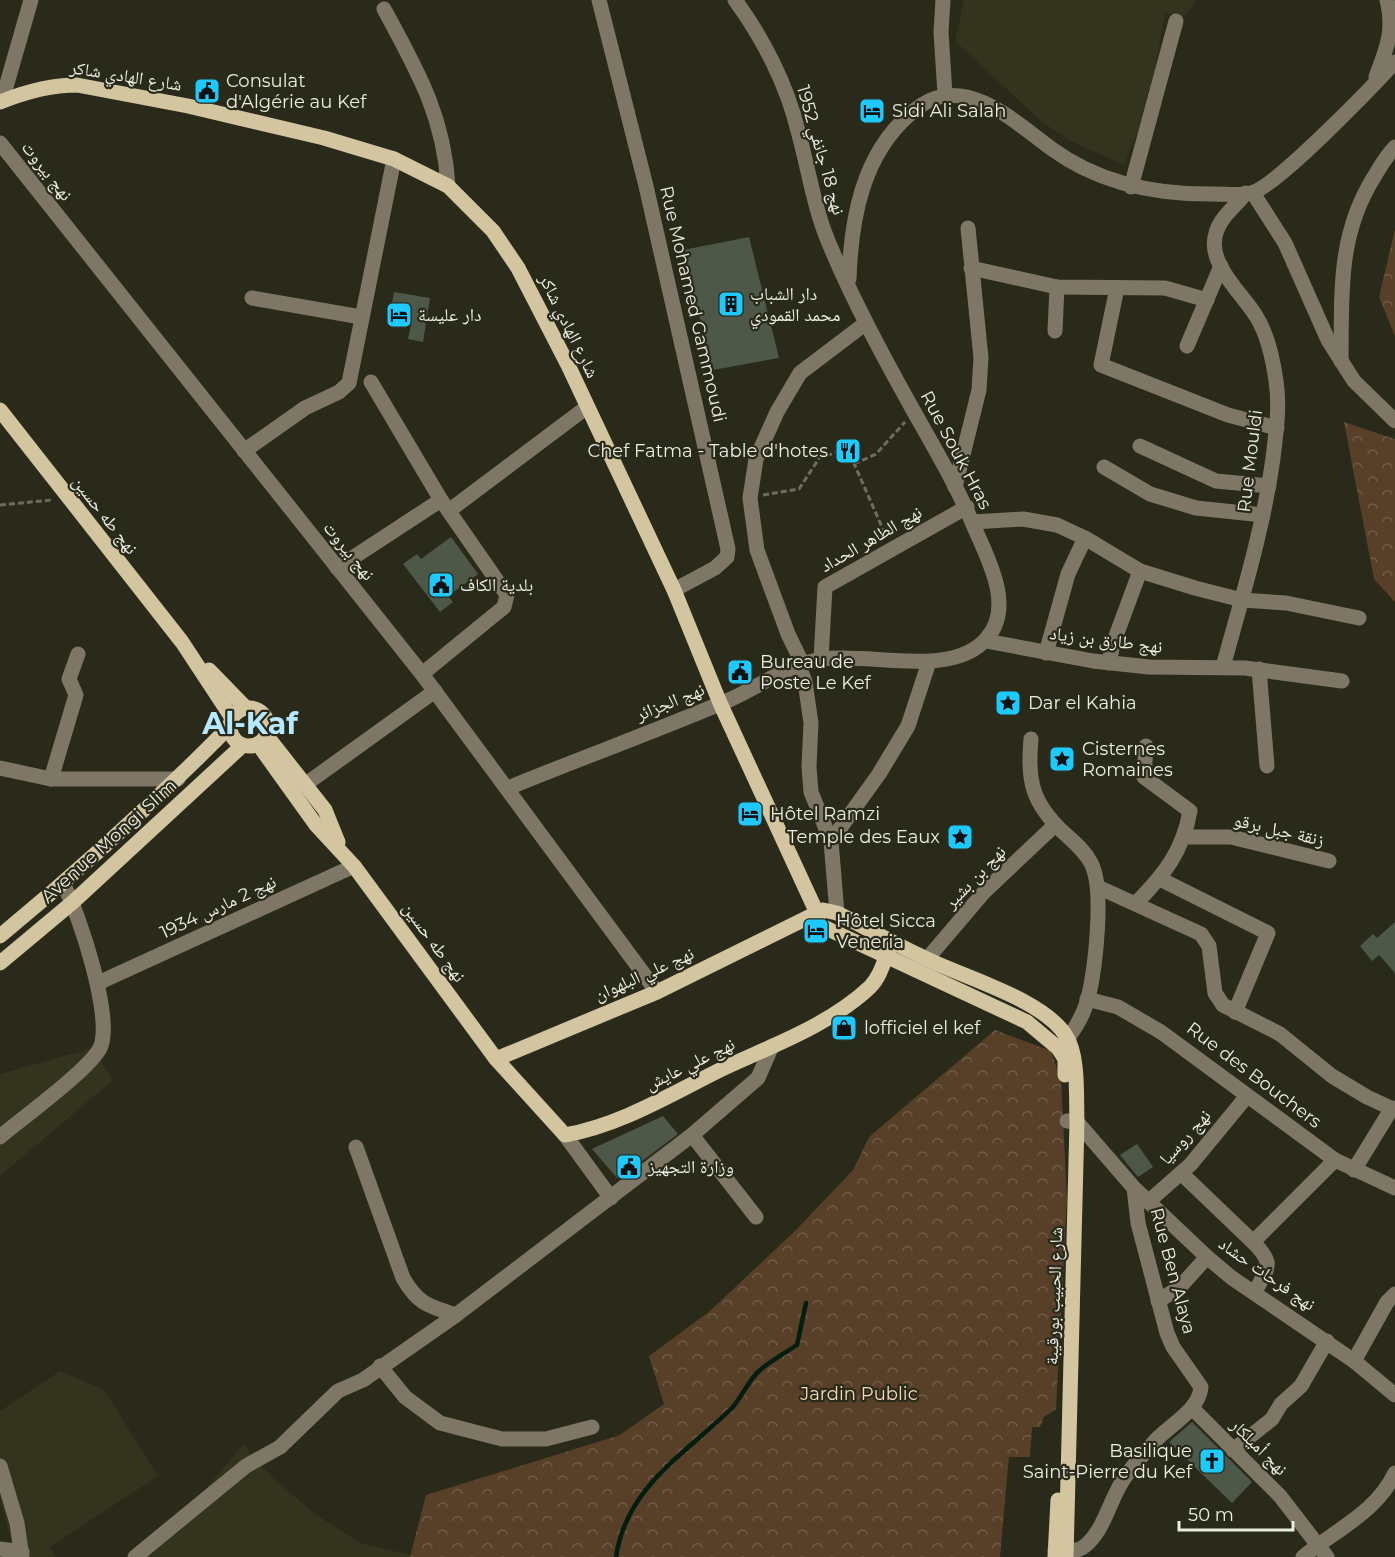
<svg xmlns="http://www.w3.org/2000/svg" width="1395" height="1557" font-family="Montserrat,'Noto Naskh Arabic',sans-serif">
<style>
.built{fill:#33341d}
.forest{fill:url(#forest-crowns)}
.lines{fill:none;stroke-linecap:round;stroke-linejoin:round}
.stream{stroke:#021e0f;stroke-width:4.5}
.building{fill:#4e5849}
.path{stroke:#6c6d5f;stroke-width:3;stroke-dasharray:6 3;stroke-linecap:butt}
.minor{stroke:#7e7766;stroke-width:15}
.major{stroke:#d4c5a1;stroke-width:15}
.labels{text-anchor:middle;stroke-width:4.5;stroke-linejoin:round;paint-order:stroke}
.street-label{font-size:18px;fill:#ebece2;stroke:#2a2a1a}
.poi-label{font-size:18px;fill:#ebece2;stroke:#2a2a1a;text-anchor:start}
.park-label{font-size:18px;fill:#f7d7b9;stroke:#2a2a1a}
.town-label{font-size:30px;font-weight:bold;fill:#b6e9ff;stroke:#2a2a1a}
</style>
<defs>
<pattern id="forest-crowns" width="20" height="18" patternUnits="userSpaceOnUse" patternTransform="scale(1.5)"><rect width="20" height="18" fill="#583f27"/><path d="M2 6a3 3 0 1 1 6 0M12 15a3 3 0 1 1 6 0" fill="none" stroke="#705b46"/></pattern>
</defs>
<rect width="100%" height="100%" fill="#2a2a1a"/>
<g class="built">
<path d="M964 0H1197L1184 17 1165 13 1149 104 1124 165 1071 141 1042 122 955 41Z"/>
<path d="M93 1048 113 1080 0 1176V1074Z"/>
<path d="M60 1371 104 1390 158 1476 50 1547 56 1557H11V1542L0 1496V1411Z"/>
<path d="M243 1445 272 1477 315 1514 360 1543 411 1555 410 1557H131L179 1520Z"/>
</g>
<g class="forest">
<path d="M1395 229V336L1379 297Z"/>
<path d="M1344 422 1395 439V602L1374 579Z"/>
<path d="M995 1030 1051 1051 1061 1081 1067 1198 1056 1409 1044 1417 1040 1427H1032L1030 1457H1009L1000 1557H410L426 1495 620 1435 664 1404 649 1356 710 1311 796 1230 853 1170 869 1137Z"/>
</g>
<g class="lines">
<path class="stream" d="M616 1557C626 1487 685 1454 732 1408 742 1397 748 1381 759 1371 770 1361 785 1353 797 1345L806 1303"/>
</g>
<g class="building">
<path d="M749 237 779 358 713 370 683 250Z"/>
<path d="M394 292 430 298 423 342 408 339 411 325 389 321Z"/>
<path d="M451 537 478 574 448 596 453 602 440 612 403 564 417 554 421 559Z"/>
<path d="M1395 922V973L1379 955 1372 961 1360 946 1373 934 1377 938Z"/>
<path d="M663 1116 678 1134 618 1179 592 1149Z"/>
<path d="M1137 1144 1153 1167 1138 1177 1120 1155Z"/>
<path d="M1192 1422 1252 1482 1232 1503 1169 1442Z"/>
</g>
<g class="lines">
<g class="path">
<path d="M854 464 876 454 905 422"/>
<path d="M763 495 799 489 820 457 848 450 886 536"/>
<path d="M0 505 52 500"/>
</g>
<g class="minor">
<path d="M599 0 646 186 728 549 727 557 715 568 674 590"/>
<path d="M943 0 941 32 945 94"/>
<path d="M384 9C417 70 444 116 448 186"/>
<path d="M1376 77C1386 50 1395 30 1387 0"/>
<path d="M2 101 31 0"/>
<path d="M0 143 422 674 657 992"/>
<path d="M1131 187 1176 21"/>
<path d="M1253 193 1285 243 1328 340 1354 381 1395 421"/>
<path d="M971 268 1057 287 1165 288 1207 300"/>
<path d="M849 279C851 220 862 155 910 114 927 99 943 92 967 97 998 104 1027 131 1052 149 1100 184 1156 195 1215 194 1226 194 1240 196 1251 193 1275 188 1374 85 1395 62"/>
<path d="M1117 288 1101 365 1228 415 1277 428"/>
<path d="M252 298 361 317"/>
<path d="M1055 331 1057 287"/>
<path d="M1187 346 1221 266"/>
<path d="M1341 361C1342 295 1337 236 1374 177 1380 167 1386 156 1395 147"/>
<path d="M371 382 441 500 507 595 504 607 422 674"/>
<path d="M1140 446 1216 481 1269 486"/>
<path d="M244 451 305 408 339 392 349 383 394 159"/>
<path d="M1104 467 1150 494 1196 508 1263 515"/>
<path d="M955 487 979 390 981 358 968 228"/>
<path d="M450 510 587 407"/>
<path d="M973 522 1023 519 1057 525 1085 538 1140 571 1195 588 1242 600 1286 603 1359 618"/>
<path d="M337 568 441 500"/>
<path d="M986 641 1093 661 1149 667 1245 668 1342 681"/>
<path d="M1046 653 1068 574 1085 538"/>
<path d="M821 659 825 587 967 507"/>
<path d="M1109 663 1113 644 1140 571"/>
<path d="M803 665 788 634 757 550 750 498 756 459 777 412 800 373 866 323"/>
<path d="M799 666 805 682 811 723 809 767 811 792 831 841"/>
<path d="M1223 667C1242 597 1263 530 1273 458 1276 433 1280 406 1276 381 1273 359 1268 335 1256 316 1242 293 1206 263 1216 233 1220 217 1236 206 1246 193"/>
<path d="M1259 669 1267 766"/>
<path d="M1031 739C1027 781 1032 803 1064 833 1074 842 1085 851 1091 863 1105 889 1095 970 1088 999 1083 1016 1073 1033 1061 1046"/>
<path d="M0 768 51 779H178"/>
<path d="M51 779 76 695 69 679 78 654"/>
<path d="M306 784 435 691"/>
<path d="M508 788C581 758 656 731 729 700 758 687 791 663 823 659 870 652 953 679 987 638 1014 607 989 561 975 529 958 488 935 449 913 410 884 358 854 303 831 248 814 210 809 170 798 131 787 85 763 38 735 0"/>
<path d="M1185 837H1231L1329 861"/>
<path d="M1160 879 1268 933 1235 1012"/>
<path d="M1098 887 1201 934 1209 946 1215 993 1223 1005 1280 1034 1332 1076 1367 1097 1395 1110"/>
<path d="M1136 903C1164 875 1183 851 1190 811L1144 777 1146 746"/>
<path d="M837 913 831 841 879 774 908 726 929 662"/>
<path d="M927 959 985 891 1055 825"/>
<path d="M98 983 354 866"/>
<path d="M1087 999 1118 1007 1161 1032 1335 1160 1395 1188"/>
<path d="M1067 1121 1077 1122 1134 1188 1207 1257 1232 1278 1354 1361 1395 1395"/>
<path d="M565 1135 611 1198"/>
<path d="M692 1135 756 1217"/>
<path d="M0 1137C21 1119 90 1069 100 1048 114 1020 79 912 63 884"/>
<path d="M356 1147 403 1278C418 1304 428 1306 456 1315"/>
<path d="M1354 1170 1392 1108"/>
<path d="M1181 1173 1253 1242"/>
<path d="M1148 1202 1191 1164 1247 1096"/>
<path d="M1255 1292C1268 1267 1275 1264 1253 1242L1335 1160"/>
<path d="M1158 1301 1179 1288 1207 1257"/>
<path d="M1354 1361 1387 1302 1395 1294"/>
<path d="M380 1366 405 1397 440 1423 502 1439H546L592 1427"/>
<path d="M1192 1408 1280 1496 1327 1557"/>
<path d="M1233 1450 1272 1419 1281 1404 1301 1386 1327 1341"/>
<path d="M0 1466 17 1523 22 1557"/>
<path d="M0 1549 22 1552"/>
<path d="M1055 1550C1066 1551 1078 1553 1086 1545 1105 1529 1110 1498 1125 1477 1133 1465 1145 1453 1154 1442 1169 1425 1199 1411 1201 1387L1173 1347 1167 1333 1138 1223 1134 1188"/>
<path d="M135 1557 246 1466 280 1447 338 1391 363 1380 456 1315 692 1135 758 1078 772 1046"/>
<path d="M1303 1557C1335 1530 1376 1513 1395 1473"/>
</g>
<g class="major">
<path d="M0 102C25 92 50 85 77 85L188 106 324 138 394 159 448 186 493 231 518 268 568 365 674 590 720 703 816 911 819 925"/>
<path d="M0 410 182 642 232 718"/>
<path d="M209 670 246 708"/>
<circle cx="249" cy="727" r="19"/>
<path d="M266 735 325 810 338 842"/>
<path d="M258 744 316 825 354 866 496 1059 565 1135C621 1125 671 1094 722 1069 771 1046 830 1025 870 987 882 975 885 956 892 942"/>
<path d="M813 922 1027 1022 1058 1048 1065 1059V1075"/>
<path d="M0 936C80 870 157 800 230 726"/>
<path d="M0 963 73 902 243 745"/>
<path d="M496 1059 657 992 823 910 837 913C867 928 896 945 927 959 966 978 1044 1000 1066 1036 1079 1055 1076 1099 1077 1122L1066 1557"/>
<path d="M1055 1557 1058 1500"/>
</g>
</g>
<defs>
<g id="civic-square" transform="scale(1.35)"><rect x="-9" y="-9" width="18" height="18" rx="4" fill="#1ec9fd" stroke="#2a2a1a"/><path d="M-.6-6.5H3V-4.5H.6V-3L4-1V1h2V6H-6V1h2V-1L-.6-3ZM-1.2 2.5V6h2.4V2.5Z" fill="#111"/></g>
<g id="hotel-square" transform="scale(1.35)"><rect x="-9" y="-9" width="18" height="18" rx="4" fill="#1ec9fd" stroke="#2a2a1a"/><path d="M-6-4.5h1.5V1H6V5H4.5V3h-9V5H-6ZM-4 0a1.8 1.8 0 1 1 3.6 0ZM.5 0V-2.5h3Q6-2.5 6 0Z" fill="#111"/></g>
<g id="building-square" transform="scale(1.35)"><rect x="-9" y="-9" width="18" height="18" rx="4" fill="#1ec9fd" stroke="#2a2a1a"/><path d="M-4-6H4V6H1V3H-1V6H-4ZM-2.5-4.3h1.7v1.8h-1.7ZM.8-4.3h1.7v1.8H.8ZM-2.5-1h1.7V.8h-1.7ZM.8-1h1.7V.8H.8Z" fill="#111"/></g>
<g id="restaurant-square" transform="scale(1.35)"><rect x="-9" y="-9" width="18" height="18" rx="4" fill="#1ec9fd" stroke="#2a2a1a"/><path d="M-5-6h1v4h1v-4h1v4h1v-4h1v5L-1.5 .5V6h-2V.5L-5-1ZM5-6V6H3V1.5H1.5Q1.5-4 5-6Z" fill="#111"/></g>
<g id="sight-square" transform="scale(1.35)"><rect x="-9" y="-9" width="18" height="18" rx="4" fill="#1ec9fd" stroke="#2a2a1a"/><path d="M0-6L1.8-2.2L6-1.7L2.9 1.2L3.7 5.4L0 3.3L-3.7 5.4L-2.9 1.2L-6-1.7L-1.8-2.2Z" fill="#111"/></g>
<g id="shop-square" transform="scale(1.35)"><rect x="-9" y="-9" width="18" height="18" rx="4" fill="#1ec9fd" stroke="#2a2a1a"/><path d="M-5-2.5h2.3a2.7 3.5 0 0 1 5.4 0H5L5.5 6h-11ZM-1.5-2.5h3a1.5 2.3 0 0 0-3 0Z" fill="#111"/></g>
<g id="church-square" transform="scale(1.35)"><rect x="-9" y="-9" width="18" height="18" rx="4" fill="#1ec9fd" stroke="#2a2a1a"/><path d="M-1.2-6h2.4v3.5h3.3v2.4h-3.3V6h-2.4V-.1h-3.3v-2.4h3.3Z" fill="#111"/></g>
</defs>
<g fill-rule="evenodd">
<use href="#civic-square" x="207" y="91"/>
<use href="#hotel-square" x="872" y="111"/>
<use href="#building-square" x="731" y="304"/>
<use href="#hotel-square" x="399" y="315"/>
<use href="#restaurant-square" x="848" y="451"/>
<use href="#civic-square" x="441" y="585"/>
<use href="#civic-square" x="740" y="672"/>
<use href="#sight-square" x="1008" y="703"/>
<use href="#sight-square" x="1062" y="759"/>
<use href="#hotel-square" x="750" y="814"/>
<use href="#sight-square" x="960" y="837"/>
<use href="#hotel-square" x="816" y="931"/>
<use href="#shop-square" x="844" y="1028"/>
<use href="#civic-square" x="629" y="1167"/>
<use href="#church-square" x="1212" y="1461"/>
</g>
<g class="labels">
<g class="street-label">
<text transform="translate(126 76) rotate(9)" y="6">شارع الهادي شاكر</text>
<text transform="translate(821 150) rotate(74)" y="6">نهج 18 جانفي 1952</text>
<text transform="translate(47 171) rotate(52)" y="6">نهج بيروت</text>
<text transform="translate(693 304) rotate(77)" y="6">Rue Mohamed Gammoudi</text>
<text transform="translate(569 326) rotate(64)" y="6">شارع الهادي شاكر</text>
<text transform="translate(956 450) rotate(62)" y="6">Rue Souk Hras</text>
<text transform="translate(1250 461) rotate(-83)" y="6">Rue Mouldi</text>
<text transform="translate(105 515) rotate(52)" y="6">نهج طه حسين</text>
<text transform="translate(871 539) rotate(-30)" y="6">نهج الطاهر الحداد</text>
<text transform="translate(349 551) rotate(51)" y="6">نهج بيروت</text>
<text transform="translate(1106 640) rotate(7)" y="6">نهج طارق بن زياد</text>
<text transform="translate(670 702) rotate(-22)" y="6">نهج الجزائر</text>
<text transform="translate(1279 830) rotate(13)" y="6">زنقة جبل برقو</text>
<text transform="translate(109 841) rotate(-42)" y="6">Avenue Mongi Slim</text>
<text transform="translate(975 877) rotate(-46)" y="6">نهج بن بشير</text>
<text transform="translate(218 907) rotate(-25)" y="6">نهج 2 مارس 1934</text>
<text transform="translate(434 942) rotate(54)" y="6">نهج طه حسين</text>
<text transform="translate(644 974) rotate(-24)" y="6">نهج علي البلهوان</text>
<text transform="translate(690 1064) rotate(-26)" y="6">نهج علي عايش</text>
<text transform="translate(1254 1075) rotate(37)" y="6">Rue des Bouchers</text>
<text transform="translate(1185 1137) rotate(-48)" y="6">نهج روسيا</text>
<text transform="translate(1173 1271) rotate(75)" y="6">Rue Ben Alaya</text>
<text transform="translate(1267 1274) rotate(35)" y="6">نهج فرحات حشاد</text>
<text transform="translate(1054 1296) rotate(-88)" y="6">شارع الحبيب بورقيبة</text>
<text transform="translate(1259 1447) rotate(45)" y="6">نهج أميلكار</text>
</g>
<g class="poi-label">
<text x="226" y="87">Consulat<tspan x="226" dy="21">d'Algérie au Kef</tspan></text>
<text x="892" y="117">Sidi Ali Salah</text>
<text x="750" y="300">دار الشباب<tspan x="750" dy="21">محمد القمودي</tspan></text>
<text x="418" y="321">دار عليسة</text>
<text x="828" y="457" text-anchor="end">Chef Fatma - Table d'hotes</text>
<text x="460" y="591">بلدية الكاف</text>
<text x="760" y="668">Bureau de<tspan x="760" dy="21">Poste Le Kef</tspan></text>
<text x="1028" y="709">Dar el Kahia</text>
<text x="1082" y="755">Cisternes<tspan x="1082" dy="21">Romaines</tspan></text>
<text x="770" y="820">Hôtel Ramzi</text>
<text x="940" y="843" text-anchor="end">Temple des Eaux</text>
<text x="836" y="927">Hôtel Sicca<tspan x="836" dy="21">Veneria</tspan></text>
<text x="864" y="1034">lofficiel el kef</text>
<text x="648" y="1173">وزارة التجهيز</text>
<text x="1192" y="1457" text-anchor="end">Basilique<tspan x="1192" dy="21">Saint-Pierre du Kef</tspan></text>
</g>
<g class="park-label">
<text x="859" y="1400">Jardin Public</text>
</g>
<g class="town-label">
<text x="250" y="734">Al-Kaf</text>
</g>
</g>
<path d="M1179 1521v9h114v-9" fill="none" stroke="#ebece2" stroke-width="3"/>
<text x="1188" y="1521" font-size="18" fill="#ebece2" stroke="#2a2a1a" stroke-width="4.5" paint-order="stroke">50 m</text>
</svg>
